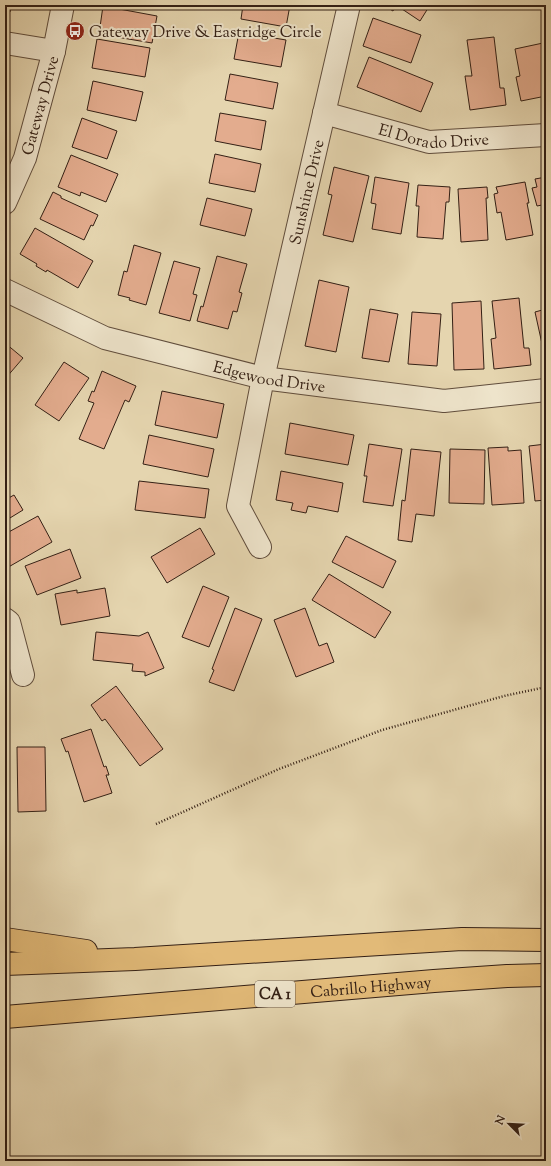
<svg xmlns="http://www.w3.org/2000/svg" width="551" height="1166" font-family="'Sorts Mill Goudy',serif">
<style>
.building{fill:#e3ac8e;stroke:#342015}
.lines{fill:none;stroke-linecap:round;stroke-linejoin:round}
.minor-casing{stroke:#604d3c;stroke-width:24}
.highway-casing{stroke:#342015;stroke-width:24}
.path{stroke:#342015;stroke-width:2.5;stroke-dasharray:1 2;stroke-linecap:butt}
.minor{stroke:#eee4cb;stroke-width:22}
.highway{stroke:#e2ba78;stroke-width:22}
.labels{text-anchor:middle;stroke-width:4;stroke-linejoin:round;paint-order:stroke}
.shield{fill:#eee4cb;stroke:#6c5b4c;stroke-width:1}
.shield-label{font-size:15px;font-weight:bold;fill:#342015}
.poi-label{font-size:16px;fill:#342015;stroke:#eee4cb;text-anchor:start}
.street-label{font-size:16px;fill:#342015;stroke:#eee4cb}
</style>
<rect width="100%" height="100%" fill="#e5d5af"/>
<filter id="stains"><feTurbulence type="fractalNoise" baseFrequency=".005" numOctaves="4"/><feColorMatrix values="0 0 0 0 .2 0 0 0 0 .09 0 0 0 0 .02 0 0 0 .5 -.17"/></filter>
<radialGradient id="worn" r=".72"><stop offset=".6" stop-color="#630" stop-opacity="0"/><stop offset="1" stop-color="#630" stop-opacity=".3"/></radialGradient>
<g class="building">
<path d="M5 5H11L10 12 5 11Z"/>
<path d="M243 5H290L286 27 241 19Z"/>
<path d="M383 5H430L420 21 396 5 393 11Z"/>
<path d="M103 6 157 16 152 43 99 34Z"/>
<path d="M373 18 421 35 411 63 363 46Z"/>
<path d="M239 32 286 40 281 67 234 59Z"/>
<path d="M494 37 500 88H504L506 105 470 110 465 76H472L467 40Z"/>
<path d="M97 39 150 48 145 77 92 68Z"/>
<path d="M543 43 546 58V96L521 101 516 77 520 76 515 49Z"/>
<path d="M369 57 433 83 421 112 357 87Z"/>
<path d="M230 74 278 83 273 109 225 100Z"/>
<path d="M93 81 143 92 136 121 87 110Z"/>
<path d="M220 113 266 121 261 150 215 141Z"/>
<path d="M82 118 117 131 107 159 72 147Z"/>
<path d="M215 154 261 164 255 192 209 183Z"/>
<path d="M71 155 118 174 106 202 81 192 80 196 58 187Z"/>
<path d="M334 167 369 176 353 242 323 235 332 195 328 194Z"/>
<path d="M375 177 409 183 401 234 372 229 376 204 371 203Z"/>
<path d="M546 177V221L542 205 537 206 532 188 537 187 535 179Z"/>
<path d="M525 182 529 203H527L533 235 506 240 501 212 497 213 494 194 498 193 496 187Z"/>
<path d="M418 185 450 187 449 202H446L443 239 417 237 419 206H416Z"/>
<path d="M487 187 488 198H486L488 240 461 242 458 189Z"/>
<path d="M53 192 61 196V198L98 215 93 226 91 225 84 240 40 219Z"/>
<path d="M207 198 252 209 245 236 200 225Z"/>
<path d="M35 228 93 261 78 288 47 270 46 272 36 266 37 264 20 254Z"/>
<path d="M134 245 161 253 146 305 129 300 130 298 118 295 124 271 127 272Z"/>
<path d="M217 256 247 264 239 292 242 293 237 312 233 311 228 329 197 321 201 306 203 307Z"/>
<path d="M174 261 200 268 193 294 197 295 190 321 159 313Z"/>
<path d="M319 280 349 287 336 352 305 346Z"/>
<path d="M519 298 524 348H529L531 365 494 369 491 339 496 338 492 301Z"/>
<path d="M481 301 484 369 454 370 452 303Z"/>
<path d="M370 309 398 314 389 362 362 358Z"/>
<path d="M546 309V362L535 312Z"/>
<path d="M412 312 441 314 437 366 408 364Z"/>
<path d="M5 343 23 358 5 379Z"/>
<path d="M64 362 89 378 59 421 35 405Z"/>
<path d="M102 371 136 386 129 402 125 400 104 449 79 439 94 403 88 401 92 391 94 392Z"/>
<path d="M162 391 224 404 217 438 155 425Z"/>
<path d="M290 423 354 435 348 465 285 454Z"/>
<path d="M149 435 214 449 208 477 143 464Z"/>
<path d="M369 444 402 449 393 506 363 502 367 476H364Z"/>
<path d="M546 444V500L535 501 529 446Z"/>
<path d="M508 447V451L521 450 524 503 492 505 488 448Z"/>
<path d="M411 449 441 452 434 516 416 514 412 542 398 540 402 500 405 501Z"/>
<path d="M450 449 485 450 484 504 449 503Z"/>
<path d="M281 471 343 483 338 512 308 506 306 513 291 510 293 503 276 500Z"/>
<path d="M139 481 209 489 205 518 135 510Z"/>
<path d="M14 495 23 510 5 521V500Z"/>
<path d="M38 516 52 542 5 569V534Z"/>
<path d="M200 528 215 554 167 583 151 557Z"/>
<path d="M346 536 396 561 383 588 332 562Z"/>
<path d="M70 549 81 578 37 595 25 566Z"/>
<path d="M329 574 391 612 375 638 312 600Z"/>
<path d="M203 586 229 597 209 647 182 637Z"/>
<path d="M105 588 110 616 61 625 55 594 77 590V593Z"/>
<path d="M235 608 262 619 234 691 209 682 214 670 212 669Z"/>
<path d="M305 608 319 646 327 643 334 662 296 677 274 620Z"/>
<path d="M96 632 139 636 148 632 164 668 145 676V672L132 671 133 664 93 660Z"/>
<path d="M116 686 163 749 140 766 105 719 102 721 91 705Z"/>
<path d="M91 729 104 767 106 766 109 775H106L112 793 84 802 68 751 66 752 61 739Z"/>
<path d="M17 747H45L46 811 18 812Z"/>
</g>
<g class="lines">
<g class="minor-casing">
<g id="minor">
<path d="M5 43 54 51"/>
<path id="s1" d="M324 113 429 142 546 135"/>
<path id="s2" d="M5 203 25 158 54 51 63 5"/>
<path id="s3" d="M5 290 105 338 263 378 444 401 546 390"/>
<path id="s4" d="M260 547 238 506 263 378 349 5"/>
<path d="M5 619 9 622 23 675"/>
</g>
</g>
<g class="highway-casing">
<g id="highway">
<path d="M5 939 86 951"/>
<path d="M5 964 135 959 462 939 546 940"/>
<path id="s5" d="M5 1017 434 981 507 976 546 975"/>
</g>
</g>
<path class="path" d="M156 824 279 769 382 730 504 696 546 687"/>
<use href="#minor" class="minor"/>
<use href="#highway" class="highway"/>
</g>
<defs>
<g id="bus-disc" transform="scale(1)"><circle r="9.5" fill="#8f2418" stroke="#eee4cb"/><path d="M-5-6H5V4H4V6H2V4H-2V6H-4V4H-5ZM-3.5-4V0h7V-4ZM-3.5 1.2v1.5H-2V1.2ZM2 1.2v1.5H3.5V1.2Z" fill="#fff"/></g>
</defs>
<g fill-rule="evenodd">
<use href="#bus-disc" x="75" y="31"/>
</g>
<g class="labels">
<rect class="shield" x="255" y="981" width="40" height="26" rx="3"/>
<g class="shield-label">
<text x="275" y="999">CA 1</text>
</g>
<g class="poi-label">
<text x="89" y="37">Gateway Drive &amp; Eastridge Circle</text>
</g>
<g class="street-label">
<text dy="6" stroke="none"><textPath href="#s2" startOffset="104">Gateway Drive</textPath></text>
<text dy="6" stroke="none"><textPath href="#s1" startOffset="113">El Dorado Drive</textPath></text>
<text dy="6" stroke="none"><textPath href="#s4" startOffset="368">Sunshine Drive</textPath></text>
<text dy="6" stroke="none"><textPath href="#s3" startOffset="280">Edgewood Drive</textPath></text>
<text dy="6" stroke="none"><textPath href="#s5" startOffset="367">Cabrillo Highway</textPath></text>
</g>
</g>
<rect width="551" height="1166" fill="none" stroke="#e5d5af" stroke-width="20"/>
<rect x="6" y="6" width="539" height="1154" fill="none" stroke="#342015" stroke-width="2"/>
<rect x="10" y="10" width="531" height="1146" fill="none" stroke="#342015"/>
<g transform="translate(509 1124) rotate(294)" stroke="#eee4cb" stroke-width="3" paint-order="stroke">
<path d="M0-3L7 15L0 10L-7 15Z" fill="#342015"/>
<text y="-6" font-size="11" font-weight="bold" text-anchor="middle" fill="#342015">N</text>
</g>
<rect width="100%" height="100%" filter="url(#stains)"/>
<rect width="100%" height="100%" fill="url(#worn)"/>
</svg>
